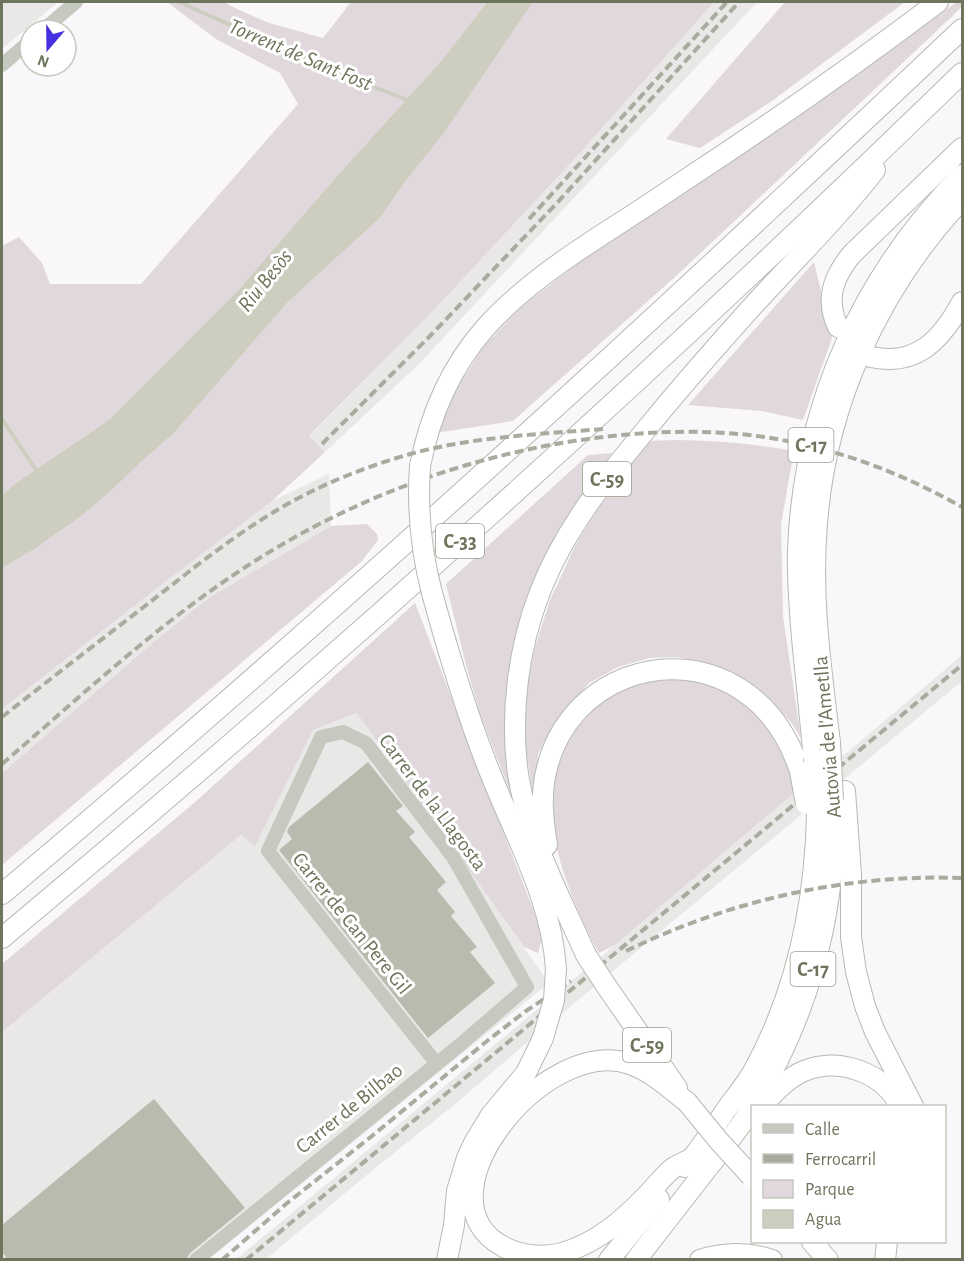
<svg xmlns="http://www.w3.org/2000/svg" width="964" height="1261" font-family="'Alegreya Sans',sans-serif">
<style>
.built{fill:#e9e8e7}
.green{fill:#e0d8dc}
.water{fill:#cdcec0}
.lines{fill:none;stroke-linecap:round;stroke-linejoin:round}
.stream{stroke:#cdcec0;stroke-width:4}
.building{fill:#b8bbae}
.highway-casing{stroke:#b7bab2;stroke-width:22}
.minor{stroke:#c6c9c0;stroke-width:14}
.highway{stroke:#fff;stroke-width:20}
.rail{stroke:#a7ac9e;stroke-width:4;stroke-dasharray:9 4.5;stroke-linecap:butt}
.highway-bridge-casing{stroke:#b7bab2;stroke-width:22;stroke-linecap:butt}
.highway-bridge{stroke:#fff;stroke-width:20}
.labels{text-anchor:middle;stroke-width:6;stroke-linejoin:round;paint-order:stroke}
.shield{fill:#fff;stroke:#999e8d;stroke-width:1.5}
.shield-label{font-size:20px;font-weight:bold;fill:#6d755c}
.street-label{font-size:21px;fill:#6d755c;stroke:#fff}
.water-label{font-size:22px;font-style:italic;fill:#70745a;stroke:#fff}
</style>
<rect width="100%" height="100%" fill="#f9f7f9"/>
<g class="built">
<path d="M2 2H58L2 49Z"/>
<path d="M714 2H757L418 365 325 452 309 437 433 311 580 153Z"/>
<path d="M329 474 331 526 210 597 150 645 2 773V709L152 592 272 501Z"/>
<path d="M962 655V681L523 1046 454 1105 374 1169 266 1259 235 1260 615 945 794 793 849 751Z"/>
<path d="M358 713 549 983 209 1259 2 1260V1032L241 835 255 847 313 730Z"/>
</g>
<g class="green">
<path d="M167 2H224L237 9 269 23 323 38 351 2H487L442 60 337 176 240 288 110 419 16 483 2 495V246L19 237 42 263 50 284H141L298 104 280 73 216 39Z"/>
<path d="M533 2H714L580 153 433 311 309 436 325 452 272 501 152 592 2 709V568L33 550 80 517 113 489 142 461 174 433 288 302 380 218 405 182 443 133Z"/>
<path d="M785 2H905L772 101 700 148 666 139Z"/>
<path d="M957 2H962V7L675 277 513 421 435 433 456 390 484 346 522 306 605 243 772 132Z"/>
<path d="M814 262 832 338 803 420 762 411 688 405Z"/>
<path d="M675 440C715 440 754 444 794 451L781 524 783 616 801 738 791 722 747 680 711 664 677 657 650 658 618 667 589 683 553 726 538 754 535 806 525 744 527 684 535 647 550 600 576 544 595 513 648 441Z"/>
<path d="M612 453 559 530 529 594 513 644 504 728 518 812 480 714 466 665 446 584 588 455Z"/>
<path d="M367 524 377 534 378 540 362 561 2 865V773L150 645 210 597 331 526Z"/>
<path d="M415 603 543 935 538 953 524 947 357 713 313 730 255 847 241 835 2 1032V964L194 803Z"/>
<path d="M672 678C743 684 782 723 794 793L615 945 599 953C561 882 519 777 589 712 613 689 639 681 672 678Z"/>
</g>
<path class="water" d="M487 2H533L443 134 405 182 380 218 288 302 174 433 142 461 113 489 80 517 33 550 2 568V495L16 483 110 419 240 288 337 176 442 60Z"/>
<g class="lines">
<g class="stream">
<path d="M179 2 333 71 410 101"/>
<path d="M2 419 38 473"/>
</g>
</g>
<g class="building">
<path d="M368 762 403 806 396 811 415 832 409 837 446 882 437 890 455 912 451 916 477 947 470 952 495 983 428 1038 279 850 292 839 287 832 289 827Z"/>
<path d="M154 1099 245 1208 190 1253 186 1260H8L2 1252V1225Z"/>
</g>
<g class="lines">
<g class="highway-casing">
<g id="highway">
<path d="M838 327C825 299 833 277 852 254L962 148"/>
<path d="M871 357C917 367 942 339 962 302"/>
<path d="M420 466C430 415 451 367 485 328 520 289 563 260 606 232 631 216 657 199 682 182 769 125 855 65 938 2"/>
<path d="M432 593C449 655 467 716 491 775 516 838 552 901 556 969"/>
<path d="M830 743C822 675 812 607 816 539 822 411 876 292 962 199"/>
<path d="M814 758C810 721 807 685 803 649 800 616 797 582 798 549 804 405 862 276 962 175"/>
<path d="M845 791 851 875V937L856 972 865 1006 875 1032 913 1106"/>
<path d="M547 845C543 820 540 794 547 768 568 680 672 640 746 693 773 712 790 741 800 771"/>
<path d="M2 894C332 616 649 325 962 29"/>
<path d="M2 938C266 718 524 489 774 253 838 193 900 133 962 73"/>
<path d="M586 955C560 896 528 838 518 774 510 714 518 648 540 592 564 530 607 476 649 426 685 382 723 339 761 297 800 255 840 215 875 170"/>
<path d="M607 987 677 1088"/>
<path d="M687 1102C670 1089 651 1071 630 1064 544 1034 412 1200 504 1247 521 1256 544 1258 562 1253 597 1243 623 1220 647 1195 656 1186 664 1175 673 1168 679 1164 687 1161 693 1158"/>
<path d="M762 1106C774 1093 787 1078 804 1071 839 1057 883 1072 900 1106"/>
<path d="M685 1167C701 1148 714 1127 728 1107 737 1095 747 1083 754 1070 797 991 815 903 817 814"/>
<path d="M812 1242 828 1260"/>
<path d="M447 1260 454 1225 457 1191 467 1158 474 1143 491 1115 526 1073 543 1038"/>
<path d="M609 1260 659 1199"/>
<path d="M636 1260C659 1230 683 1200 706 1170 718 1155 731 1139 742 1123 805 1028 839 914 833 800"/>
<path d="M700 1260C724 1252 748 1252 772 1260"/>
<path d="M885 1260 887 1242"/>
</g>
</g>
<g class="minor">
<path d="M43 30 76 2"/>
<path d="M2 65 30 41"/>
<path d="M196 1260 461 1044 527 987 453 857 366 743 343 732 321 737 268 851 437 1064"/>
</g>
<use href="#highway" class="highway"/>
<g class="rail">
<path d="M529 219 727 2"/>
<path d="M322 444 430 336 557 203 739 2"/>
<path d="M2 717C49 680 97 643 145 606 185 575 225 542 269 515 312 488 361 468 410 454 472 437 539 434 603 429"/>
<path d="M2 764C88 690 173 610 271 551 377 487 498 447 621 435 676 430 733 430 787 441 849 453 907 476 962 507"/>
<path d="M626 951C731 900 846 874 962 878"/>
<path d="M222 1260 286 1204 372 1136 487 1041 526 1011 571 981"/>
<path d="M246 1260 962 665"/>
</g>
<g class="highway-bridge-casing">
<g id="highway-bridge">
<path d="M420 466C417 509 421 551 432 593"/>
<path d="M830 743 833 800"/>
<path d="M814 758 817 814"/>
<path d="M800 771 806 804"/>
<path d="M586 955 607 987"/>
<path d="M543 1038 554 1000 556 969"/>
<path d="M687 1102 719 1141 751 1176"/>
</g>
</g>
<use href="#highway-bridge" class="highway-bridge"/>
</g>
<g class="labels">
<g class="shield">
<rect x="788.5" y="428" width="45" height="34" rx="4.5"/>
<rect x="583" y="462" width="48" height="34" rx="4.5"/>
<rect x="436" y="524" width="48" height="34" rx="4.5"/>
<rect x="790.5" y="952" width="45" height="34" rx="4.5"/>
<rect x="623" y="1028" width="48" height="34" rx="4.5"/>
</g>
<g class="shield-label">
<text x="811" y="452">C-17</text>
<text x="607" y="486">C-59</text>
<text x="460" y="548">C-33</text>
<text x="813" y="976">C-17</text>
<text x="647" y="1052">C-59</text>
</g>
<g class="street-label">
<text transform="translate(827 737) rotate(-95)" y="7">Autovia de l'Ametlla</text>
<text transform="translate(433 802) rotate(53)" y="7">Carrer de la Llagosta</text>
<text transform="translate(352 923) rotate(51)" y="7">Carrer de Can Pere Gil</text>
<text transform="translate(349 1108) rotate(-39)" y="7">Carrer de Bilbao</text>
</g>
<g class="water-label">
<text transform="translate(301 54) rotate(23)" y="8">Torrent de Sant Fost</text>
<text transform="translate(264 280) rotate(-51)" y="8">Riu Besòs</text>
</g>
</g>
<rect width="964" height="1261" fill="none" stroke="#6d755c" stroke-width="6"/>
<rect x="751" y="1105" width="195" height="138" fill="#ffffff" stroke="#c5c8be" stroke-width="1.5"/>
<rect x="763" y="1124" width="30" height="9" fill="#c6c9c0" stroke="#c5c8be" stroke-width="1.5"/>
<text x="805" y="1135" font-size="18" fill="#6d755c">Calle</text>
<rect x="763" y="1154" width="30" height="9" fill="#a7ac9e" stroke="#c5c8be" stroke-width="1.5"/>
<text x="805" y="1165" font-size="18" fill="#6d755c">Ferrocarril</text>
<rect x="763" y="1180" width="30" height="18" fill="#e0d8dc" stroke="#c5c8be" stroke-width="1.5"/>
<text x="805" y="1195" font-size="18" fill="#6d755c">Parque</text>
<rect x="763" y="1210" width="30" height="18" fill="#cdcec0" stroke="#c5c8be" stroke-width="1.5"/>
<text x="805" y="1225" font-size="18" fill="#6d755c">Agua</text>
<g transform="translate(48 48) rotate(200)"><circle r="28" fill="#ffffff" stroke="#c5c8be" stroke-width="1.5"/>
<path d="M0-4.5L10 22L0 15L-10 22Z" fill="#4531df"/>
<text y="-9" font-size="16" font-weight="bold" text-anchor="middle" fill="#6d755c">N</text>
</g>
</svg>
